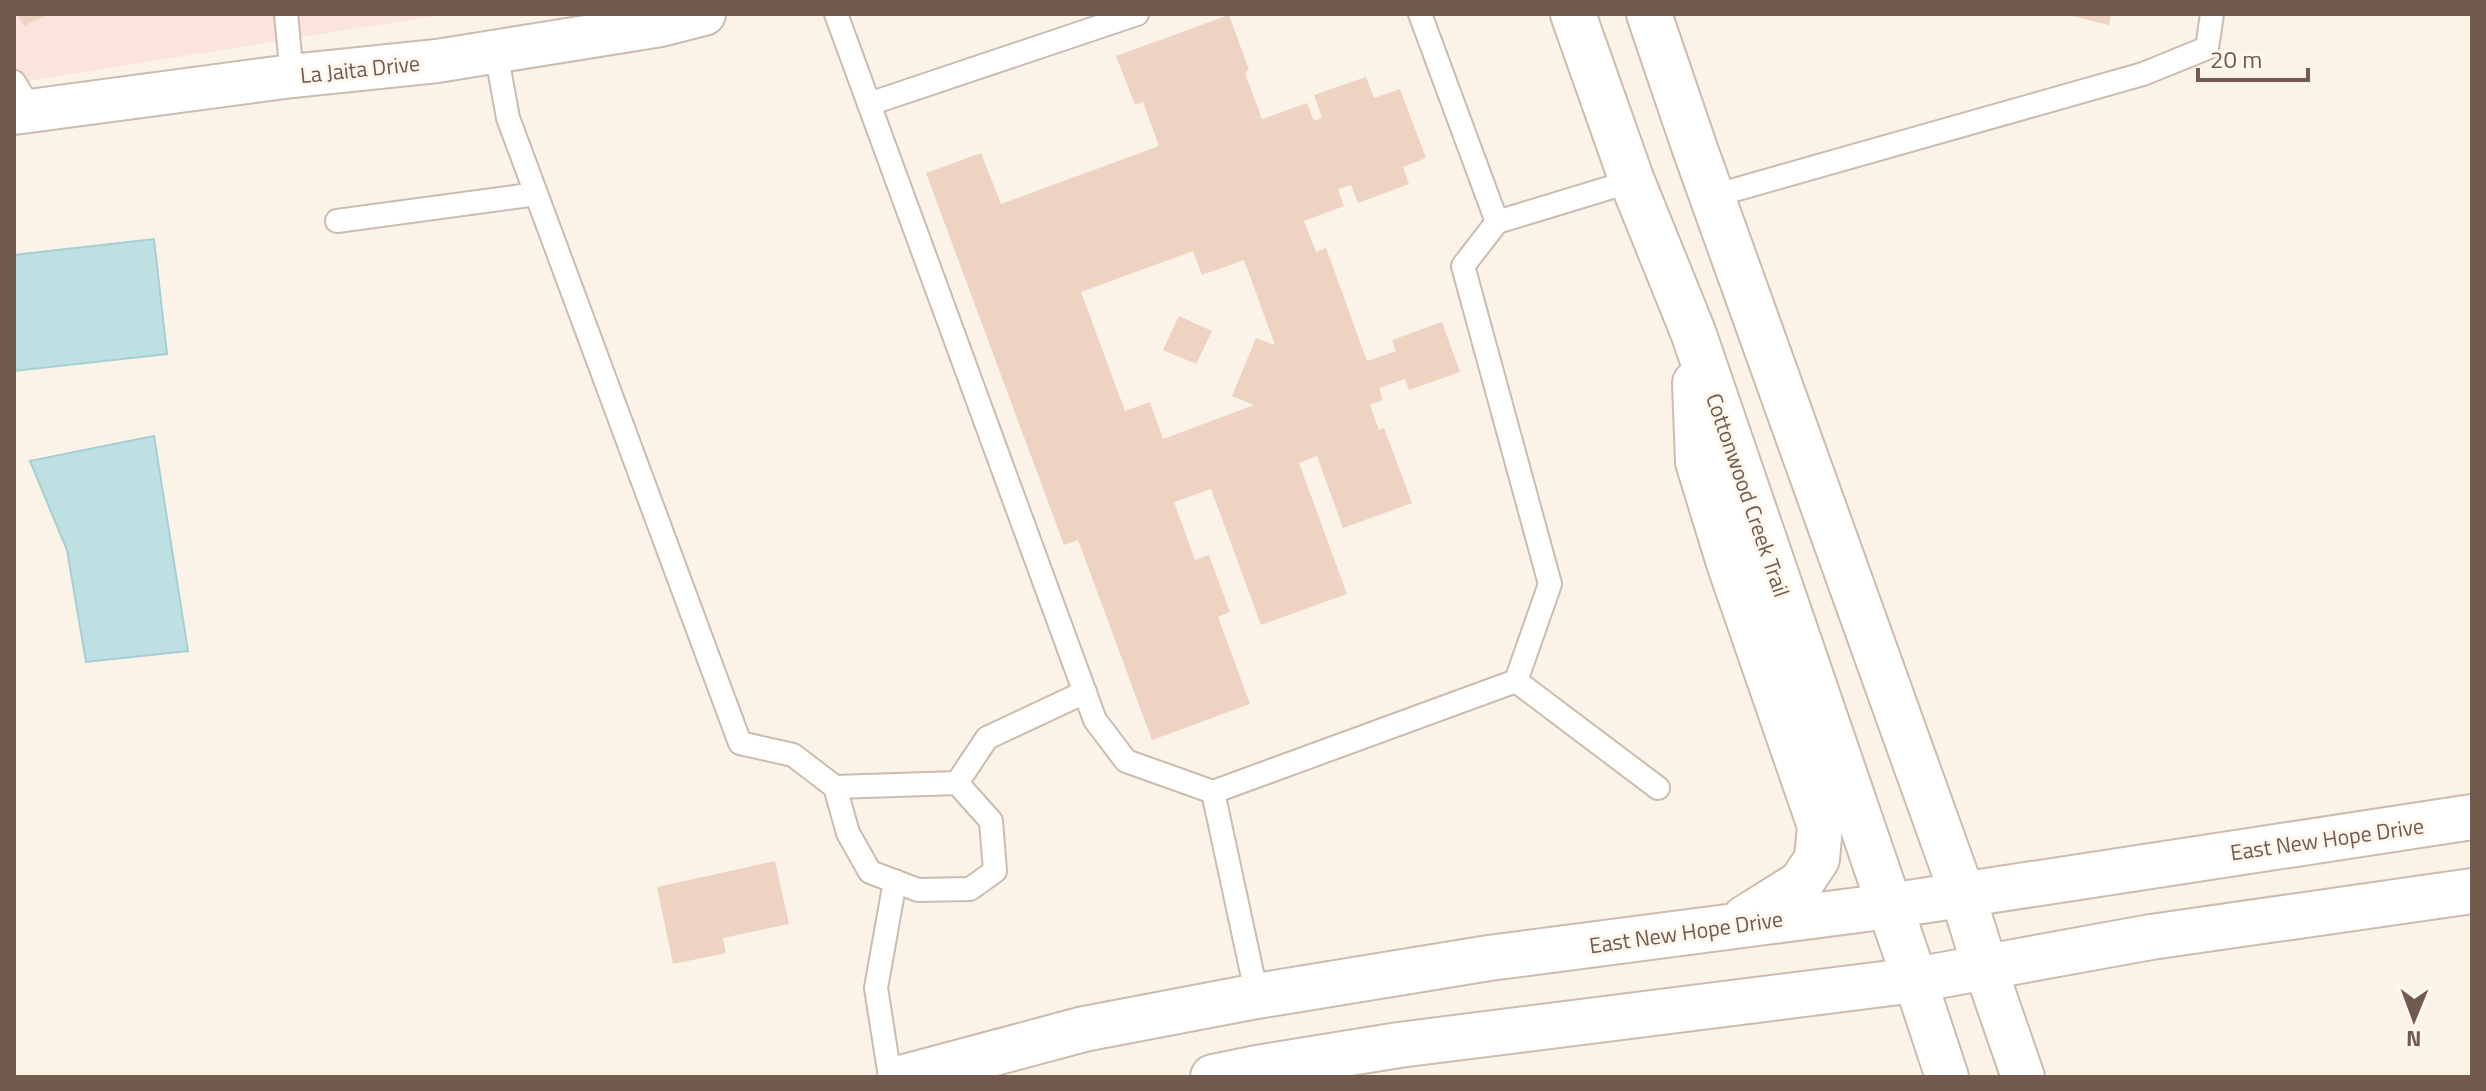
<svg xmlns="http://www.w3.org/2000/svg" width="2486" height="1091" font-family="'Titillium Web',sans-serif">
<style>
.commercial{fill:#fae4dd}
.water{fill:#bee0e3;stroke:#a5cfd4;stroke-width:2}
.building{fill:#eed2c2;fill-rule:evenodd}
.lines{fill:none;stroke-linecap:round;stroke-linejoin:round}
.lane-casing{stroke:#ccbbaf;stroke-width:26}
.street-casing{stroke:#ccbbaf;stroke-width:46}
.secondary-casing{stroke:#cfbbad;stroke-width:48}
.lane{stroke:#fff;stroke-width:22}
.street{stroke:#fff;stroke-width:42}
.secondary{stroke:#fff;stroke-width:44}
.labels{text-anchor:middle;stroke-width:6;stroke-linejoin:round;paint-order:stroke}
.street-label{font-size:22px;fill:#735a4e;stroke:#fef7ee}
</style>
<rect width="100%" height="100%" fill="#fbf3e8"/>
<path class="commercial" d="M14 14H448L14 83Z"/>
<g class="water">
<path d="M154 239 167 354 14 371V255Z"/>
<path d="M154 436 188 651 86 662 67 550 30 461Z"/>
</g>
<g class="building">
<path d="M17 14H48L24 26Z"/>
<path d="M2068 14H2111L2109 25 2068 15Z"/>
<path d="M1229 15 1249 70 1245 73 1262 119 1307 103 1314 121 1322 118 1314 95 1366 77 1374 98 1400 89 1426 158 1403 167 1409 184 1358 203 1351 185 1338 189 1344 206 1304 221 1316 252 1326 248 1367 361 1396 351 1392 340 1442 322 1460 372 1409 390 1405 379 1379 388 1383 400 1370 405 1379 430 1384 428 1412 503 1343 528 1317 456 1299 463 1347 594 1261 625 1211 489 1174 502 1195 560 1209 555 1230 612 1218 617 1250 704 1152 740 1078 540 1064 545 926 173 981 153 1001 204 1159 146 1143 102 1135 105 1116 56ZM1193 251 1202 275 1244 260 1275 345 1256 338 1232 396 1254 405 1163 439 1150 402 1125 411 1081 292Z"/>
<path d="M1179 316 1212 331 1196 364 1163 350Z"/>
<path d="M775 861 789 924 723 938 726 953 673 964 657 887Z"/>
</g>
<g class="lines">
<g class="lane-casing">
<g id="lane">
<path d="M286 14 292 76"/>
<path d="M836 14 1095 720 1126 761 1213 792 1257 996"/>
<path d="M1420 14 1497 222 1632 181"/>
<path d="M496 52 508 118 740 743 793 755 835 787"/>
<path d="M14 82 32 111"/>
<path d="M869 104 1137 14"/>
<path d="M1713 196 2143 74 2207 48 2212 14"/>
<path d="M337 221 536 194"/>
<path d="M1516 681 1658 788"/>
<path d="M957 783 835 787 848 833 870 872 918 890 970 889 995 871 991 821 957 783 987 738 1085 692"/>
<path d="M1213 792 1516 681 1550 584 1463 266 1497 222"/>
<path d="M890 1077 876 988 895 881"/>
</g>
</g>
<g class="street-casing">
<g id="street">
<path d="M14 113 292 76 437 61 661 25 704 14"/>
<path d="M1985 967 2023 1077"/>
<path d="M1915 980 1947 1077"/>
</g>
</g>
<g class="secondary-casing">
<g id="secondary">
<path d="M1573 14 1632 181 1693 332 1915 980"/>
<path d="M1649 14 1695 149 1962 893 1985 967"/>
<path d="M1695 383 1698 462 1729 563 1820 826 1817 859 1801 883 1745 918"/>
<path d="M905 1077 1084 1029 1257 996 1489 958 1889 906 2472 817"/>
<path d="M1213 1077 1257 1068 1399 1045 1915 980 2151 937 2472 891"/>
</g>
</g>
<use href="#lane" class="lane"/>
<use href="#street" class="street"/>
<use href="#secondary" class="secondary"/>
</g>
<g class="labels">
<g class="street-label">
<text transform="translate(360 69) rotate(-6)" y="8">La Jaita Drive</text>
<text transform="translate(1748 495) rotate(71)" y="8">Cottonwood Creek Trail</text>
<text transform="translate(2327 839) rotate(-8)" y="8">East New Hope Drive</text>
<text transform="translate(1686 932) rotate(-8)" y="8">East New Hope Drive</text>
</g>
</g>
<rect width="2486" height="1091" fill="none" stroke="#735a4e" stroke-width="32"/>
<g transform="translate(2414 1019) rotate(181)" stroke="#fef7ee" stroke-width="6" paint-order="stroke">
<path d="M0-6L14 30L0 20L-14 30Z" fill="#735a4e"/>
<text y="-12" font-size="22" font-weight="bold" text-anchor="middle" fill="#735a4e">N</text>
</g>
<path d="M2198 68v12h110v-12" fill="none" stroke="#735a4e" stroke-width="4"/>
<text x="2210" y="68" font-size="24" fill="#735a4e" stroke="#fef7ee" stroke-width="6" paint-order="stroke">20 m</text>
</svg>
